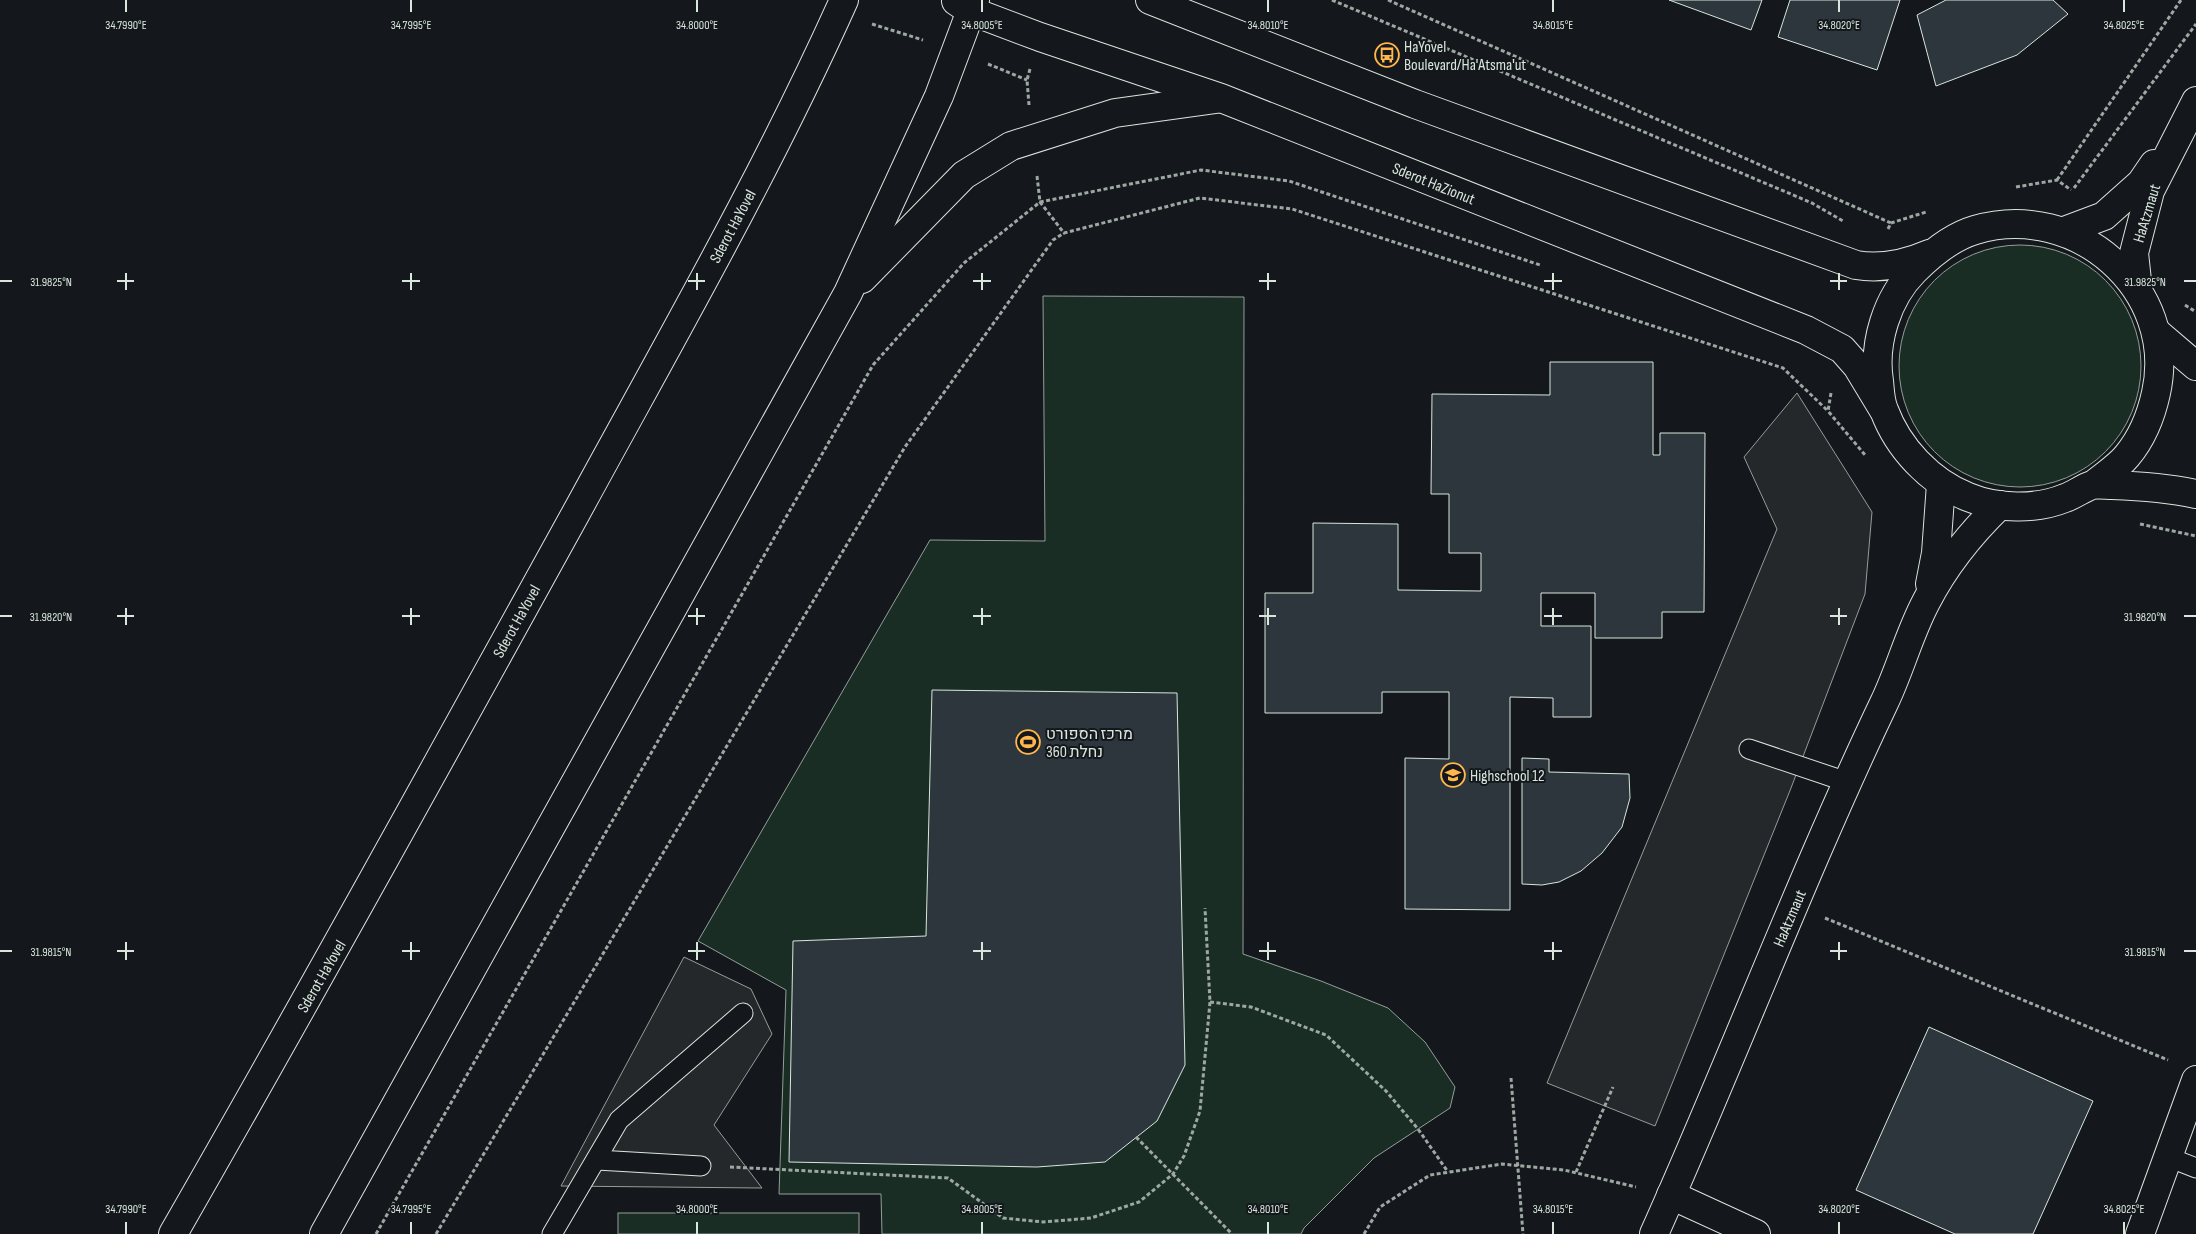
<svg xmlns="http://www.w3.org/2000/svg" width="2196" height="1234" font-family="'Sofia Sans Condensed',Heebo,sans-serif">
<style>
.green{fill:#1a2d24;stroke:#939e99}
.parking{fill:#24282b;stroke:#939e99}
.building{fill:#2c363c;stroke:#d8e6dc}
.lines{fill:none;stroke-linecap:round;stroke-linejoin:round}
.lane-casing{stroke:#d8e6dc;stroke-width:21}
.street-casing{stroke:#d8e6dc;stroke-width:30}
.secondary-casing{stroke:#d8e6dc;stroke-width:30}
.path{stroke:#9da8a2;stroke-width:3;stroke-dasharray:4 2.5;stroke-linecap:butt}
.lane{stroke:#14181c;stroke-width:19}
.street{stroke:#14181c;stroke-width:28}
.secondary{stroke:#14181c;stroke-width:28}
.ticks{fill:none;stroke:#d8e6dc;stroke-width:2}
.labels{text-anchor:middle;stroke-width:4;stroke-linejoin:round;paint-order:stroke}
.poi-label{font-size:16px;fill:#d8e6dc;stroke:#14181c;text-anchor:start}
.street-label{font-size:16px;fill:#d8e6dc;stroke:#14181c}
.ticks-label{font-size:12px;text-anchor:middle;fill:#d8e6dc;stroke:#14181c;stroke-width:4;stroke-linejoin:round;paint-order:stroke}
</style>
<rect width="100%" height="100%" fill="#14181c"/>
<g class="green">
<circle cx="2020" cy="366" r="121"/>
<path d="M1043 296 1244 297 1243 954 1321 981 1388 1008 1425 1042 1455 1087 1450 1108 1374 1158 1304 1228 1301 1234H882L881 1194H779L786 990 698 941 930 540 1045 541Z"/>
<rect x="618" y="1213" width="241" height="21"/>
</g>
<g class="parking">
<path d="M1797 393 1872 512 1865 594 1791 788 1655 1126 1547 1083 1777 529 1744 457Z"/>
<path d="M684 957 751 989 772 1034 714 1125 762 1188 561 1186Z"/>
</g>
<g class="building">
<path d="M1669 0H1762L1751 30Z"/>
<path d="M1790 0H1900L1877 70 1778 37Z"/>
<path d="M1946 0H2053L2068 14 2017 55 1936 86 1917 15Z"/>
<path d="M1550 362H1653V455H1660V433H1705L1704 612H1662V638H1595V593H1541V626H1591V717H1553V698L1510 697V910L1405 909V758L1449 759V692H1382V713H1265V593H1313V523L1398 524V590L1481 591V553H1449V494H1431L1432 394 1550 395Z"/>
<path d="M932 690 1177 693 1185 1065 1157 1121 1105 1162 1037 1167 789 1162 793 941 926 936Z"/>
<path d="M1522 758 1549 759V772L1629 774 1630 798 1622 827 1602 853 1581 871 1559 882 1542 885 1522 884Z"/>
<path d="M1929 1027 2093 1101 2033 1234H1955L1856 1190Z"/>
</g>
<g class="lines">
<g class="lane-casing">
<g id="lane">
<path d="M1749 749 1847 782"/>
<path d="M2168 1157 2196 1168"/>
<path d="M597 1160 701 1166"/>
<path d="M552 1234 619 1120 743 1013"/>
</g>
</g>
<g class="street-casing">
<g id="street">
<path d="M1930 584 1936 553 1941 484"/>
<path d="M1671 1195 1756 1234"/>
<path d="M1654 1234C1733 1058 1801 877 1884 703 1900 670 1909 634 1926 602 1945 565 1970 534 2000 505"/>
<path d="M2140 1234 2196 1080"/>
</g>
</g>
<g class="secondary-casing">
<g id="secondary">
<path d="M1150 0 1415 104 1856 265C1881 269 1906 264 1929 254"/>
<path d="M956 1 971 11 1040 37 1221 98 1806 330 1842 349 1857 366 1883 409"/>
<path d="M2064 231 2104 216 2141 183 2154 164"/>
<path d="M862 279 964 175 1011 146 1115 113 1216 99"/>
<path d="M2138 290 2134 253 2150 191 2196 101"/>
<path d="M2156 332 2196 366"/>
<path d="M2093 485C2104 476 2118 467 2127 456 2142 438 2151 416 2156 393 2179 289 2076 200 1975 230 1951 237 1931 254 1914 271 1887 298 1873 343 1879 381 1880 390 1880 401 1884 410 1898 448 1930 482 1968 497 1997 509 2036 510 2065 498 2074 495 2083 488 2092 485 2098 484 2106 485 2112 485 2140 486 2168 488 2196 494"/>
<path d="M173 1234C310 995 443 754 576 513 668 344 765 176 844 0"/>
<path d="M324 1234 848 293 939 96 975 0"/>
</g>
</g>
<g class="path">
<path d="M1332 0 1812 203 1843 221"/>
<path d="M1388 0 1891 223"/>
<path d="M872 24 923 40"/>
<path d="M988 64 1027 80"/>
<path d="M1029 105 1027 80 1030 69"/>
<path d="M1037 176 1040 202 1064 233 1200 198 1292 209 1783 368 1828 411"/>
<path d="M2057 180 2181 0"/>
<path d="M2016 187 2057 180 2071 190"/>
<path d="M2074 188 2196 24"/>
<path d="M1888 229 1891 223 1926 212"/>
<path d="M2185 305 2196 312"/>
<path d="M1831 393 1828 411 1865 455"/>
<path d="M2140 524 2196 536"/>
<path d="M1825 918 2168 1060"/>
<path d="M1210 1002 1251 1007 1326 1035 1386 1091 1418 1129 1448 1172"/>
<path d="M1511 1078 1523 1234"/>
<path d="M1136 1137 1232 1234"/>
<path d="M730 1167 948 1178 1003 1218 1043 1222 1091 1218 1139 1202 1173 1174 1184 1156 1200 1111 1210 1002 1205 908"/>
<path d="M1576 1172 1613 1087"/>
<path d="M376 1234 873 365 964 263 1040 202 1201 170 1289 181 1540 265"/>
<path d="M436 1234 905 447 1053 240 1064 233"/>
<path d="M1364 1234 1380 1207 1430 1175 1502 1164 1564 1170 1636 1187"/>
</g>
<use href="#lane" class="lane"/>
<use href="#street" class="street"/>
<use href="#secondary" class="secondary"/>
</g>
<path class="ticks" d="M126 0V12M411 0V12M697 0V12M982 0V12M1268 0V12M1553 0V12M1839 0V12M2124 0V12M126 273V290M411 273V290M697 273V290M982 273V290M1268 273V290M1553 273V290M1839 273V290M0 281H12M117 281H134M402 281H420M688 281H705M973 281H991M1259 281H1276M1544 281H1562M1830 281H1847M2184 281H2196M126 608V625M411 608V625M697 608V625M982 608V625M1268 608V625M1553 608V625M1839 608V625M0 616H12M117 616H134M402 616H420M688 616H705M973 616H991M1259 616H1276M1544 616H1562M1830 616H1847M2184 616H2196M126 942V960M411 942V960M697 942V960M982 942V960M1268 942V960M1553 942V960M1839 942V960M0 951H12M117 951H134M402 951H420M688 951H705M973 951H991M1259 951H1276M1544 951H1562M1830 951H1847M2184 951H2196M126 1222V1234M411 1222V1234M697 1222V1234M982 1222V1234M1268 1222V1234M1553 1222V1234M1839 1222V1234M2124 1222V1234"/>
<defs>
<g id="bus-ring" transform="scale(1.25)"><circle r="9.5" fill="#14181c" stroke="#ffb74d" stroke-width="1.5"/><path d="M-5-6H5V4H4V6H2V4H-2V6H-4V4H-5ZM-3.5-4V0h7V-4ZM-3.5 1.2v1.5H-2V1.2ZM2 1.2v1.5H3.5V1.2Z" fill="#ffb74d"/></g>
<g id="stadium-ring" transform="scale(1.25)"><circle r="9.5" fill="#14181c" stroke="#ffb74d" stroke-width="1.5"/><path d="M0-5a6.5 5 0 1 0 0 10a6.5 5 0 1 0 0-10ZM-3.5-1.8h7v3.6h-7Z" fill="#ffb74d"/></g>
<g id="school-ring" transform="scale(1.25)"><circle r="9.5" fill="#14181c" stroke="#ffb74d" stroke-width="1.5"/><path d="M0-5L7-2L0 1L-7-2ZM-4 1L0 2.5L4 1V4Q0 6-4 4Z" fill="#ffb74d"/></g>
</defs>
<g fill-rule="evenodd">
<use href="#bus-ring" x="1387" y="55"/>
<use href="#stadium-ring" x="1028" y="742"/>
<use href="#school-ring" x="1453" y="775"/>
</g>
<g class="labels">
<g class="poi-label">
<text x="1404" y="52">HaYovel<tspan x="1404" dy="18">Boulevard/Ha'Atsma'ut</tspan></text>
<text x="1046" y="739">מרכז הספורט<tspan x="1046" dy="18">360 נחלת</tspan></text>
<text x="1470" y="781">Highschool 12</text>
</g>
<g class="street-label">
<text transform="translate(1434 183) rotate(22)" y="6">Sderot HaZionut</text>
<text transform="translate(2146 213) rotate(-73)" y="6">HaAtzmaut</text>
<text transform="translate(732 226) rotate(-62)" y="6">Sderot HaYovel</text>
<text transform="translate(516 621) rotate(-61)" y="6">Sderot HaYovel</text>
<text transform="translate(1789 918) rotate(-67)" y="6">HaAtzmaut</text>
<text transform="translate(321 976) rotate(-60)" y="6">Sderot HaYovel</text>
</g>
</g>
<g class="ticks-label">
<text x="126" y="29">34.7990°E</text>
<text x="411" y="29">34.7995°E</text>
<text x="697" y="29">34.8000°E</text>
<text x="982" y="29">34.8005°E</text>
<text x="1268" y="29">34.8010°E</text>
<text x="1553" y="29">34.8015°E</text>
<text x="1839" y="29">34.8020°E</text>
<text x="2124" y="29">34.8025°E</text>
<text x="51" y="286">31.9825°N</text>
<text x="2145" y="286">31.9825°N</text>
<text x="51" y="621">31.9820°N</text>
<text x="2145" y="621">31.9820°N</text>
<text x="51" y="956">31.9815°N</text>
<text x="2145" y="956">31.9815°N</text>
<text x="126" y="1213">34.7990°E</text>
<text x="411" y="1213">34.7995°E</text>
<text x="697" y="1213">34.8000°E</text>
<text x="982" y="1213">34.8005°E</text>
<text x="1268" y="1213">34.8010°E</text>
<text x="1553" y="1213">34.8015°E</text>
<text x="1839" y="1213">34.8020°E</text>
<text x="2124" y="1213">34.8025°E</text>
</g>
</svg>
